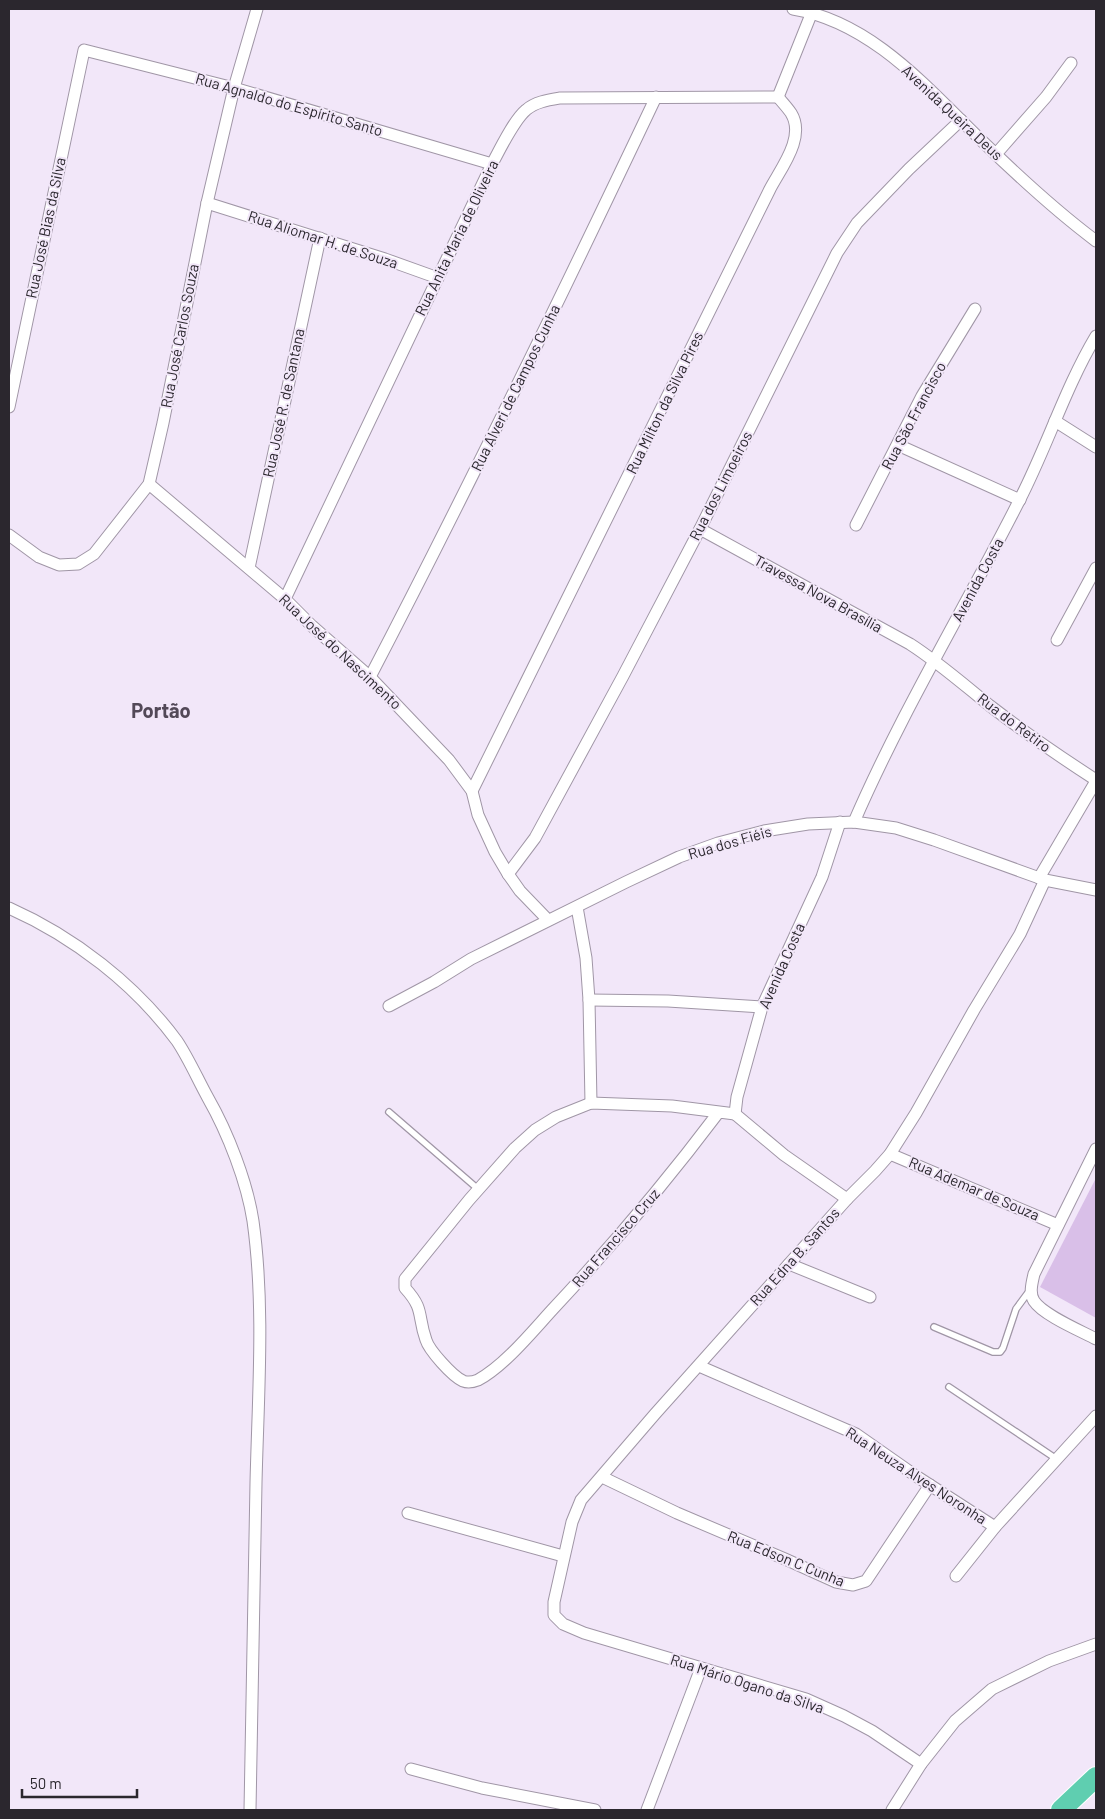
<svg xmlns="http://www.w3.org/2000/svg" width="1105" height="1819" font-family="Barlow,sans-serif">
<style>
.park{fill:#d9bfe8}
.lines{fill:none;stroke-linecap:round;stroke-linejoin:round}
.service-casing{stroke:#a096a6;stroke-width:8}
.minor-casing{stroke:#a096a6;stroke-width:13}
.trunk-casing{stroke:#fff;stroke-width:22}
.service{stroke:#fff;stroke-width:5.5}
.minor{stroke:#fff;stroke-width:11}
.trunk{stroke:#5fceb0;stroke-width:20}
.labels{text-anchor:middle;stroke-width:4;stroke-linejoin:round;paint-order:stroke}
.street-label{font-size:15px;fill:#2b272e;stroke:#f2e7f9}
.district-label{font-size:20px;font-weight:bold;fill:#534958;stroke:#f2e7f9}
</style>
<rect width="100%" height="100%" fill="#f2e7f9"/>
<path class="park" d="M1096 1178V1318L1040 1287Z"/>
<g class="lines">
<g class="service-casing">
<g id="service">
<path d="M389 1112 478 1189"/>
<path d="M934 1327 993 1352H1000L1003 1348 1016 1309 1030 1290"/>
<path d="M949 1387 1058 1460"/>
</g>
</g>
<g class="minor-casing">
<g id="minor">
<path d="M793 9C872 22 927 88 982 141 1019 177 1056 211 1096 241"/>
<path d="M778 97 812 12"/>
<path d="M996 154 1046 97 1071 63"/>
<path d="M207 203 385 259 438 278"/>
<path d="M9 407 84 50 234 88 492 164"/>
<path d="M1055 421 1096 447"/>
<path d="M898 445 1020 500"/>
<path d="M149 484 285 599 312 626 370 677 449 760 472 791 478 815 495 852 508 874 520 891 548 920"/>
<path d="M856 525 922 396 975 309"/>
<path d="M700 529 910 644C938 662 963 684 989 705 1024 732 1059 756 1096 780"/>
<path d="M9 535 39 557 59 565 78 564 94 554 149 484 163 423 207 203 234 88 257 9"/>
<path d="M249 568 320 238"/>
<path d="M285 599 492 164C500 149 514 120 526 110 535 102 548 100 560 98L778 97"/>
<path d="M1057 640 1096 568"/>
<path d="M370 677C470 485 564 291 656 97"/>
<path d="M472 791 770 189C781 168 806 137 791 113 787 107 782 102 778 97"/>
<path d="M854 822C902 711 965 608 1019 501 1047 447 1065 388 1096 336"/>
<path d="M508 874 535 838 623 676 700 529 837 253 857 223 909 169 961 120"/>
<path d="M1039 878 1096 781"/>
<path d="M577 907 586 958 589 1000 591 1103"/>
<path d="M9 908C74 937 135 984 177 1041 189 1059 198 1080 208 1098 228 1133 247 1182 253 1221 265 1307 258 1396 256 1483 254 1592 252 1701 250 1810"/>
<path d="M589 1000 668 1001 762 1007"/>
<path d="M389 1006 434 982 471 959 626 882 679 857 718 843 764 831 808 824 854 822 896 828 934 840 1045 880 1096 890"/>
<path d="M718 1113C666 1182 611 1247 552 1310 531 1333 504 1366 478 1380 473 1382 468 1383 463 1381 452 1376 429 1350 426 1340 417 1315 425 1310 405 1288V1279L469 1200 515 1148 535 1130 556 1117 591 1103 672 1106 735 1114"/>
<path d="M735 1114 737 1097 762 1007 822 877 840 822"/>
<path d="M735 1114 784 1155 847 1199"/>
<path d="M1096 1149 1034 1274C1032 1283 1029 1293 1034 1301 1043 1315 1081 1331 1096 1339"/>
<path d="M890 1154 1058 1225"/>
<path d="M789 1264 870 1297"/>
<path d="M699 1366 856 1434 916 1476 995 1527"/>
<path d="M602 1477 677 1513 785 1559 836 1582 853 1585 866 1581 930 1485"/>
<path d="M408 1513 563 1556"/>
<path d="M956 1576 995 1527 1096 1416"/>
<path d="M921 1764 872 1731 844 1716 806 1699 584 1633 563 1624 554 1615V1602L572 1522 581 1500 655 1414 847 1199 875 1171 890 1154 916 1113 974 1010 1020 934 1045 880"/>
<path d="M411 1769 482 1788 595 1810"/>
<path d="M647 1810 701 1668"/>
<path d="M892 1810 921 1764 955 1721 992 1689 1049 1661 1096 1644"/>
</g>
</g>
<g class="trunk-casing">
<path id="trunk" d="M1061 1810 1096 1777"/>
</g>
<use href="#service" class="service"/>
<use href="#minor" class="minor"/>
<use href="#trunk" class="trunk"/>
</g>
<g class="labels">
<g class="street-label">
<text transform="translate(289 105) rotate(16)" y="5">Rua Agnaldo do Espírito Santo</text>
<text transform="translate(952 113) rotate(43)" y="5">Avenida Queira Deus</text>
<text transform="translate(46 228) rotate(-78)" y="5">Rua José Bias da Silva</text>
<text transform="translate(457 238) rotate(-64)" y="5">Rua Anita Maria de Oliveira</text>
<text transform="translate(323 240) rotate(18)" y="5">Rua Aliomar H. de Souza</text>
<text transform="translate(180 336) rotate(-79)" y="5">Rua José Carlos Souza</text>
<text transform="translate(516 388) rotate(-64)" y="5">Rua Alveri de Campos Cunha</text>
<text transform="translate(284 403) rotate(-78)" y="5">Rua José R. de Santana</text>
<text transform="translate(665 403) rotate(-64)" y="5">Rua Milton da Silva Pires</text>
<text transform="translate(914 416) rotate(-62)" y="5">Rua São Francisco</text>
<text transform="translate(721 486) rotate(-63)" y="5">Rua dos Limoeiros</text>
<text transform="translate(978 580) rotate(-62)" y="5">Avenida Costa</text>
<text transform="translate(818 594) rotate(29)" y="5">Travessa Nova Brasília</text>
<text transform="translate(340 652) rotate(43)" y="5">Rua José do Nascimento</text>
<text transform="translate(1014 723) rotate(37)" y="5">Rua do Retiro</text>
<text transform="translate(730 843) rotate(-16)" y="5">Rua dos Fiéis</text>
<text transform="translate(782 966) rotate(-66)" y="5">Avenida Costa</text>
<text transform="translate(974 1189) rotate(23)" y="5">Rua Ademar de Souza</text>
<text transform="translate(616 1238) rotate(-49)" y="5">Rua Francisco Cruz</text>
<text transform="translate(795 1257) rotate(-48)" y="5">Rua Edna B. Santos</text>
<text transform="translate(916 1476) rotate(33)" y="5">Rua Neuza Alves Noronha</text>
<text transform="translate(786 1559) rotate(22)" y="5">Rua Edson C Cunha</text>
<text transform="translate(747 1684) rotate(18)" y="5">Rua Mário Ogano da Silva</text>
</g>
<g class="district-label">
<text x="161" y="718">Portão</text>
</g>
</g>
<rect width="1105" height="1819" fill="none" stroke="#2b272e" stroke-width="20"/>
<path d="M22 1789v8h115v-8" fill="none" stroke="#2b272e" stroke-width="2.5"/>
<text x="30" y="1789" font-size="15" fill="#2b272e" stroke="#f2e7f9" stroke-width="4" paint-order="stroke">50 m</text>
</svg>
